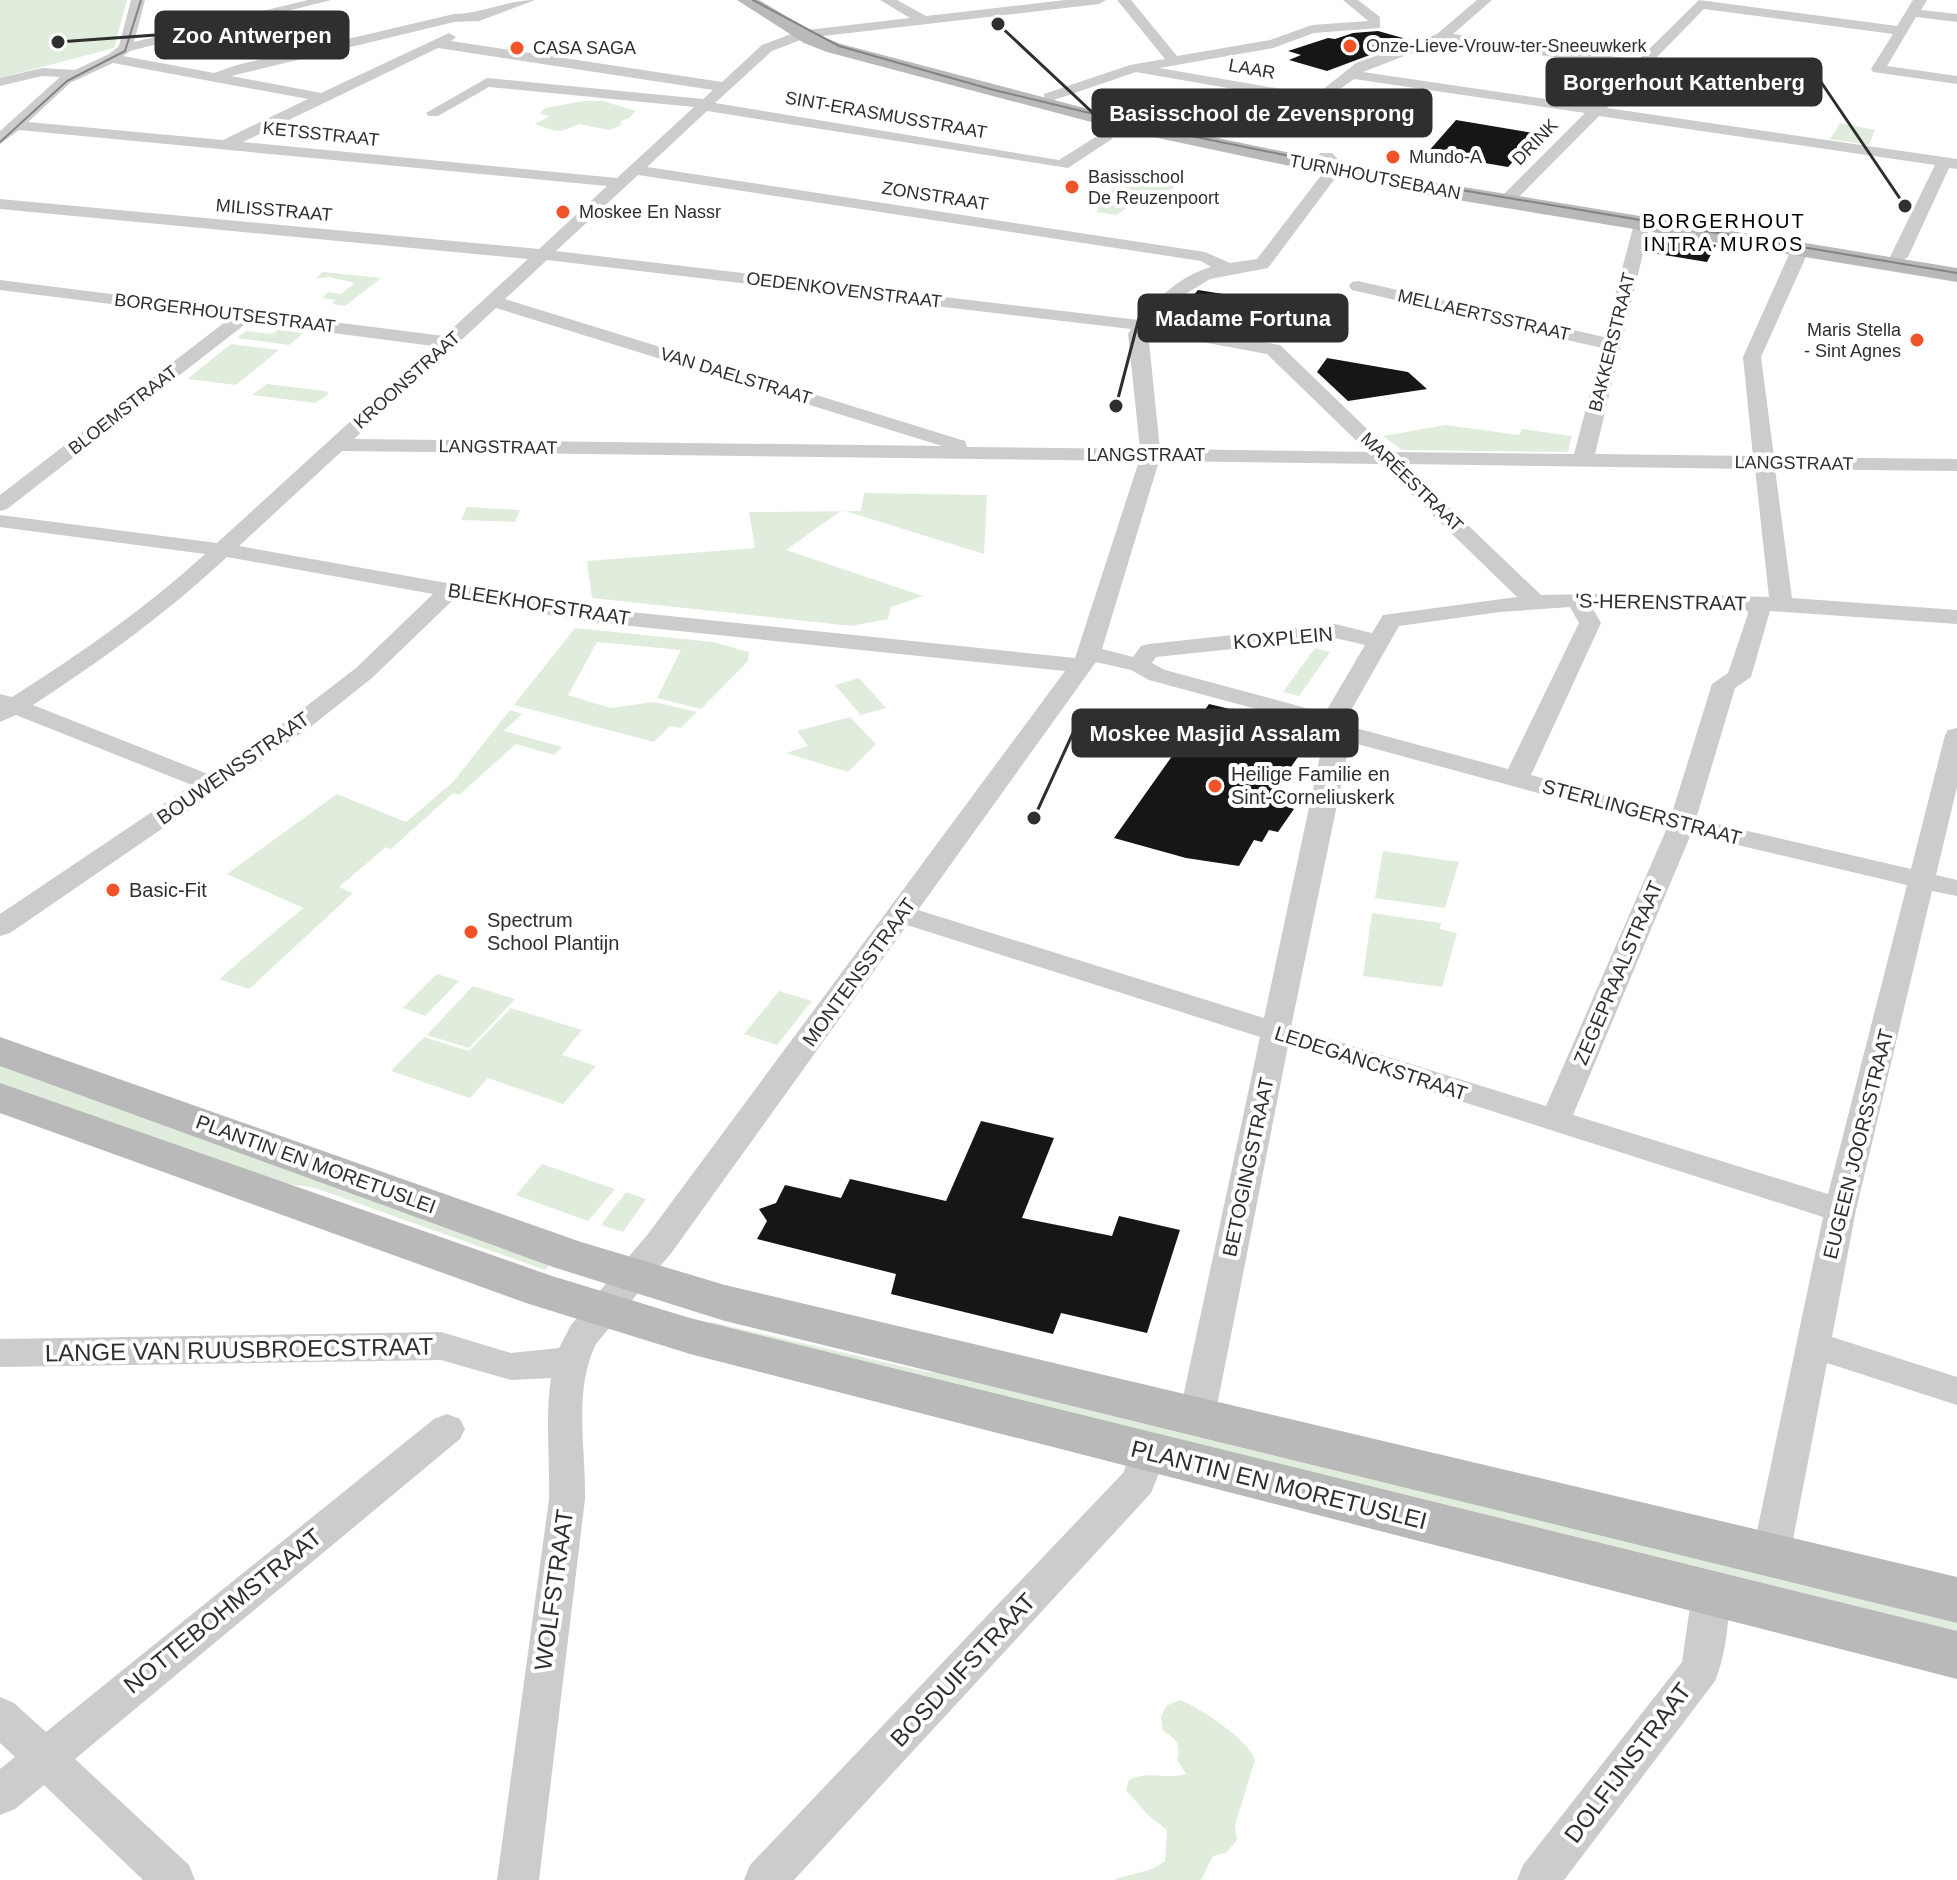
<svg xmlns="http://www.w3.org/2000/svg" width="1957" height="1880" font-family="Arial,sans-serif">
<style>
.green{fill:#e0eddc}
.building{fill:#161616}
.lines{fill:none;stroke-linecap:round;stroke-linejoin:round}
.street{fill:#ccc;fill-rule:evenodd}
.secondary{fill:#b9b9b9;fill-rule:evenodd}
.tram{stroke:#848484;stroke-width:2}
.poi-dot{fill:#f05327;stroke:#fff;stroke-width:3}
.labels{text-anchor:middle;stroke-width:8;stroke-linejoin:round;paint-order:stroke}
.far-poi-label{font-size:18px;fill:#2f2f2f;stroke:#fff;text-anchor:start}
.far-street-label{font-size:18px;fill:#2f2f2f;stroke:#fff}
.far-quarter-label{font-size:20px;letter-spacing:2px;fill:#000;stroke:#fff}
.street-label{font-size:20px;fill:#2f2f2f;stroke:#fff}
.poi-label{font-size:20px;fill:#2f2f2f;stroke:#fff;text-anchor:start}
.near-street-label{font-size:24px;fill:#2f2f2f;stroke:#fff}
.leader{fill:none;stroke:#2f2f2f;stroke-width:3}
.callout-dot{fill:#2f2f2f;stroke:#fff;stroke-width:3}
.callout{fill:#2f2f2f;stroke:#2f2f2f;stroke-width:3}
.callout-label{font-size:22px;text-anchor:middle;font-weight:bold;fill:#fff}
</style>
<rect width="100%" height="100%" fill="#fff"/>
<g class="green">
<path d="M0 0H127L114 48 0 78Z"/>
<path d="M584 101H603L636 111 629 118 621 121V125L610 130 579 124C557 134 558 132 535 124L550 116 539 114 545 108Z"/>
<path d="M1840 123 1875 130 1869 145 1830 139Z"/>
<path d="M1136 173 1180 183 1154 202 1139 198 1117 215 1096 212 1116 184 1127 185Z"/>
<path d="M323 272 381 278 345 306 332 304 336 300 322 298 329 292 341 294 355 283 329 277 315 279Z"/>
<path d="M278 330 303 333 289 345 237 338 246 331 272 334Z"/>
<path d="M231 344 279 350 236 385 187 379Z"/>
<path d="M267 384 325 391 329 394 315 403 252 395Z"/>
<path d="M1446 425 1519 435 1522 429 1572 436 1568 452 1402 450 1383 436Z"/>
<path d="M864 493 987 495 984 554 842 510 786 550 923 596 891 607 888 619 852 626 592 598 587 561 755 548 749 512 861 511Z"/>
<path d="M467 507 520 510 515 522 461 520Z"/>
<path d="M575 628 713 642 749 652 748 661 701 709 657 698 681 650 597 642 568 695 610 708 654 702 697 712 681 728 670 726 654 742 514 705Z"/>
<path d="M1315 648 1330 652 1299 696 1283 692Z"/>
<path d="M859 678 886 708 861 715 835 685Z"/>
<path d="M510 710 522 714 504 731 562 747 554 755 516 744 459 795 453 793 391 849 386 847 339 887 353 893 249 989 219 979 303 908 227 874 337 794 406 822 453 782Z"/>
<path d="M850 717 876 744 848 772 786 753 808 746 797 731Z"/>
<path d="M1383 851 1459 862 1445 908 1375 898Z"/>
<path d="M1372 913 1441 923 1440 929 1457 933 1442 987 1363 976Z"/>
<path d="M437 974 459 981 425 1016 403 1008Z"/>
<path d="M473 986 515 999 469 1048 427 1035Z"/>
<path d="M779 991 812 1001 777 1045 744 1034Z"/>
<path d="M511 1008 582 1030 562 1055 596 1066 563 1104 488 1078 470 1098 391 1071 424 1037 469 1051Z"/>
<path d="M0 1065 552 1262 545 1270 315 1188 262 1180 0 1087Z"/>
<path d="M542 1164 615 1189 588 1221 516 1195Z"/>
<path d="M626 1192 646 1199 623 1232 601 1225Z"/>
<path d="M711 1322 927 1372 985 1376 1957 1616V1640L707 1329Z"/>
<path d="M1180 1700C1199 1707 1250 1741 1255 1760L1235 1825 1237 1840 1226 1853 1213 1856 1201 1880H1114C1133 1872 1148 1874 1165 1861L1167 1830 1149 1816 1126 1790 1129 1780C1149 1770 1166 1780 1186 1774L1177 1760C1181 1744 1177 1739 1163 1731L1161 1717 1166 1706Z"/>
</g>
<g class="building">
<path d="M1378 31 1410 40 1327 71 1289 60 1301 55 1288 51 1328 38 1335 39 1353 33Z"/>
<path d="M1456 120 1539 134 1508 167 1427 153Z"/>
<path d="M1653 235 1716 245 1707 262 1646 252Z"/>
<path d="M1198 290 1242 297 1275 303 1253 333 1233 330 1223 332 1172 320Z"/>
<path d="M1327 358 1408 372 1427 389 1348 401 1317 372Z"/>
<path d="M1209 704 1234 710 1231 714 1313 736 1276 788 1292 792 1294 796 1286 806 1294 809 1278 832 1269 830 1262 842 1254 840 1239 866 1186 858 1114 838Z"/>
<path d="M981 1121 1054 1138 1022 1218 1112 1236 1119 1216 1180 1230 1147 1333 1061 1313 1053 1334 891 1294 896 1274 757 1239 767 1221 759 1209 776 1203 785 1185 841 1198 850 1179 946 1201Z"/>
</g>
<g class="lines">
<g class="street">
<path d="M131 0H145L134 42 308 0H331L130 51 123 56 214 73 237 65 454 14C482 14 506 0 535 0L479 21 454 22 231 76 321 93 449 33 456 37 451 41 722 82 762 45 799 31 910 18 880 0H897L926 16 1065 0H1106L1099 4 806 38 772 51 715 103 1059 160 1102 133H1112V139L1068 168 707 111 647 167 1205 252 1230 263 1257 259 1326 169 1318 156 1320 153H1332L1341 162 1342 169 1268 268 1210 279 1184 295 1156 323 1280 345 1391 452 1574 454 1602 348 1352 290 1349 286 1352 282 1358 281 1604 337 1634 224 1636 220H1648L1650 224 1595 454 1753 456 1743 357 1791 250 1794 246H1806L1809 250 1761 357 1774 457 1957 459V471L1775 469 1792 598 1957 610V624L1770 611 1751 677 1735 688 1696 819 1911 869 1945 735 1948 730 1957 728V787L1936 875 1957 880V896L1932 891 1856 1210 1832 1337 1957 1377V1405L1827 1363 1790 1555 1784 1567 1771 1571 1758 1567 1752 1555 1823 1217 1288 1046 1215 1416 1210 1426 1197 1430 1184 1426 1179 1416 1260 1037 907 925 672 1252 596 1344C573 1390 586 1448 585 1499L539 1880H497L549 1499C550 1458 545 1418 551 1378L511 1380 441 1360 0 1367V1339L441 1332 511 1353 559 1348 571 1325 648 1234 1065 671 582 621 455 598 372 678 309 728 10 933 0 936V914L192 785 16 715 0 722V694L12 697C80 654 145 609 205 554L0 527V515L217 543 433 346 248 322 7 509 0 511V495L229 319 0 290V280L444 336 528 259 0 209V199L539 249 607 186 19 130 0 144V131L60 77 42 76 0 86V78L42 68 75 70 109 54 119 46ZM438 48 713 90 703 99 487 78 426 113 428 116H438L489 87 694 107 617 178 243 142ZM113 63 308 99 223 140 28 122 70 83ZM638 175 1201 261 1211 267C1180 276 1160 296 1139 320L556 251ZM547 260 1131 329 1128 334 1140 449 967 447 965 441 505 299ZM496 308 942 446 354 439ZM1148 332 1267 354 1368 452 1160 449ZM342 451 1139 461 1075 658 582 607 239 546ZM1159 461 1380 464 1517 597 1383 615 1372 633 1335 624 1149 644 1141 646 1133 657 1102 649ZM1404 464 1755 469 1769 597 1642 593 1541 595ZM227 557 433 594 356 668 291 718 208 774 33 705C102 660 167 613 227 557ZM1642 606 1747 610 1748 614 1728 673 1712 684 1672 813 1531 775 1601 623 1592 607ZM1570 607 1579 623 1508 769 1352 727 1345 721 1399 626 1500 612ZM1335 638 1365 645 1325 713 1165 670 1152 663 1156 657ZM1096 662 1131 670 1149 680 1323 727 1330 733 1322 747 1264 1018 918 910ZM1350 742 1667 828 1546 1106 1291 1027ZM1691 834 1907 885 1828 1194 1573 1115Z"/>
<path d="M1117 0H1131L1177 56 1270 40 1312 25 1368 21 1343 0H1358L1380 17V28L1314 33 1273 48 1159 68 1316 95 1356 63 1437 34 1477 0H1492L1453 34 1638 60 1699 0 1897 26 1913 0H1927L1921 10 1957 14V22L1916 17 1887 66 1957 76V84L1873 72 1871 69 1893 34 1704 9 1607 108 1957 159V169L1949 168 1908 257 1899 262 1890 257 1935 165 1599 116 1511 205H1499V199L1585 113 1354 79 1319 104 1136 72 1054 100H1044V94L1130 65 1165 59ZM1443 41 1631 68 1593 106 1363 72Z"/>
<path d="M447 1414 460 1419 465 1429 460 1439 75 1759 189 1865 195 1880H143L44 1785 15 1809 0 1815V1769L15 1757 0 1743V1697L14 1703 46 1732 434 1419Z"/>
<path d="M1149 1438 1162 1442 1167 1453 1151 1493 794 1880H744L750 1865 1123 1473 1136 1442Z"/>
<path d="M1711 1576 1725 1581C1734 1602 1725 1659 1715 1681L1564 1880H1517L1523 1865 1682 1662 1692 1593 1697 1581Z"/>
</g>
<g class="secondary">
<path d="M737 0H759L818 35 841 44 1126 119 1421 180 1957 268V282L1421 194 1125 131 827 52 804 43Z"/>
<path d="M0 1037 581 1242 725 1285 1957 1577V1623L725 1321 553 1267 0 1066Z"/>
<path d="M0 1083 552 1276 690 1318 1957 1631V1679L690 1354 526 1303 0 1113Z"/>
</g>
<g class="tram">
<path d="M753 0 839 46 990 89 1152 128 1437 186 1957 273"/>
<path d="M0 142 67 81 125 51 141 0"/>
</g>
</g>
<g class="poi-dot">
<circle cx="1350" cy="46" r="8"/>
<circle cx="517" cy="48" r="8"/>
<circle cx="1393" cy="157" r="8"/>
<circle cx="1072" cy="187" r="8"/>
<circle cx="563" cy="212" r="8"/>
<circle cx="1917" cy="340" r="8"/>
<circle cx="1215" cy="786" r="8"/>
<circle cx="113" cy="890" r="8"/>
<circle cx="471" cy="932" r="8"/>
</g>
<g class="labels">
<g class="far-poi-label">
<text x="1366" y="52">Onze-Lieve-Vrouw-ter-Sneeuwkerk</text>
<text x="533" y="54">CASA SAGA</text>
<text x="1409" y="163">Mundo-A</text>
<text x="1088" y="183">Basisschool<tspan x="1088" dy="21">De Reuzenpoort</tspan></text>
<text x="579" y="218">Moskee En Nassr</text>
<text x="1901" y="336" text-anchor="end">Maris Stella<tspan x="1901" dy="21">- Sint Agnes</tspan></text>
</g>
<g class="far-street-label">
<text transform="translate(1252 69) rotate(10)" y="6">LAAR</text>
<text transform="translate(886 115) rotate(10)" y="6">SINT-ERASMUSSTRAAT</text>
<text transform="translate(321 134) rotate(6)" y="6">KETSSTRAAT</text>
<text transform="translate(1535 142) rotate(-46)" y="6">DRINK</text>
<text transform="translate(1375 177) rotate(11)" y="6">TURNHOUTSEBAAN</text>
<text transform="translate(935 196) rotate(9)" y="6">ZONSTRAAT</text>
<text transform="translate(274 210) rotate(5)" y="6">MILISSTRAAT</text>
<text transform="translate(844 290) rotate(7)" y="6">OEDENKOVENSTRAAT</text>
<text transform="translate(225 313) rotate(7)" y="6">BORGERHOUTSESTRAAT</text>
<text transform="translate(1484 315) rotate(13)" y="6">MELLAERTSSTRAAT</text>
<text transform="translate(1612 342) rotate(-76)" y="6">BAKKERSTRAAT</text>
<text transform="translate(736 376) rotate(17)" y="6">VAN DAELSTRAAT</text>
<text transform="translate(407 380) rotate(-42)" y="6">KROONSTRAAT</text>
<text transform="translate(123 410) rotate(-38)" y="6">BLOEMSTRAAT</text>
<text transform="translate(498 447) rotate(1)" y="6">LANGSTRAAT</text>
<text x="1146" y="461">LANGSTRAAT</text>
<text transform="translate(1794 463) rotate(1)" y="6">LANGSTRAAT</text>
<text transform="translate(1412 482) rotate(44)" y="6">MARÉESTRAAT</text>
</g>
<g class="far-quarter-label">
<text x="1724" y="228">BORGERHOUT<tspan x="1724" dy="23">INTRA MUROS</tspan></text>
</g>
<g class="street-label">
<text transform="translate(1661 602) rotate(1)" y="7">'S-HERENSTRAAT</text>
<text transform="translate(539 604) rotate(9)" y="7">BLEEKHOFSTRAAT</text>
<text transform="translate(1283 638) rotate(-5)" y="7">KOXPLEIN</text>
<text transform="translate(233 768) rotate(-35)" y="7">BOUWENSSTRAAT</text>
<text transform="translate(1642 812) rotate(15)" y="7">STERLINGERSTRAAT</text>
<text transform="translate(859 972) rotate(-54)" y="7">MONTENSSTRAAT</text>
<text transform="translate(1618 973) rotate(-67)" y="7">ZEGEPRAALSTRAAT</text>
<text transform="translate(1371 1063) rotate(18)" y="7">LEDEGANCKSTRAAT</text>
<text transform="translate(1858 1144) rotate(-76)" y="7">EUGEEN JOORSSTRAAT</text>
<text transform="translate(316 1164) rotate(20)" y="7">PLANTIN EN MORETUSLEI</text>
<text transform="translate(1248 1167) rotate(-78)" y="7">BETOGINGSTRAAT</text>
</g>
<g class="poi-label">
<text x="1231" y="781">Heilige Familie en<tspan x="1231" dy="23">Sint-Corneliuskerk</tspan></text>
<text x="129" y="897">Basic-Fit</text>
<text x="487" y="927">Spectrum<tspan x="487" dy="23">School Plantijn</tspan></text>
</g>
<g class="near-street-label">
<text transform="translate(239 1350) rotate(-1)" y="8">LANGE VAN RUUSBROECSTRAAT</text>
<text transform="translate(1279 1485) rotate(14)" y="8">PLANTIN EN MORETUSLEI</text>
<text transform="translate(554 1590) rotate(-82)" y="8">WOLFSTRAAT</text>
<text transform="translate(223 1611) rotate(-39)" y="8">NOTTEBOHMSTRAAT</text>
<text transform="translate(963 1670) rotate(-47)" y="8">BOSDUIFSTRAAT</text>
<text transform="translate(1628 1763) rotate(-53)" y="8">DOLFIJNSTRAAT</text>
</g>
</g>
<path class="leader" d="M58 42L156 35M1905 206L1821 82M998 24L1093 113M1116 406L1139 318M1034 818L1073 733"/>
<g class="callout-dot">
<circle cx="58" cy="42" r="8"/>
<circle cx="1905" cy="206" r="8"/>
<circle cx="998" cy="24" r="8"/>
<circle cx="1116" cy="406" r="8"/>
<circle cx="1034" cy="818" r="8"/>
</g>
<g class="callout">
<rect x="156" y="12" width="192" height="46" rx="8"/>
<rect x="1547" y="59" width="274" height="46" rx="8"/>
<rect x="1093" y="90" width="338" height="46" rx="8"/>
<rect x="1139" y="295" width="208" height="46" rx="8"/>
<rect x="1073" y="710" width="284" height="46" rx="8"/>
</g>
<g class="callout-label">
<text x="252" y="43">Zoo Antwerpen</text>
<text x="1684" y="90">Borgerhout Kattenberg</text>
<text x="1262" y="121">Basisschool de Zevensprong</text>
<text x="1243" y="326">Madame Fortuna</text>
<text x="1215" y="741">Moskee Masjid Assalam</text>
</g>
</svg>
